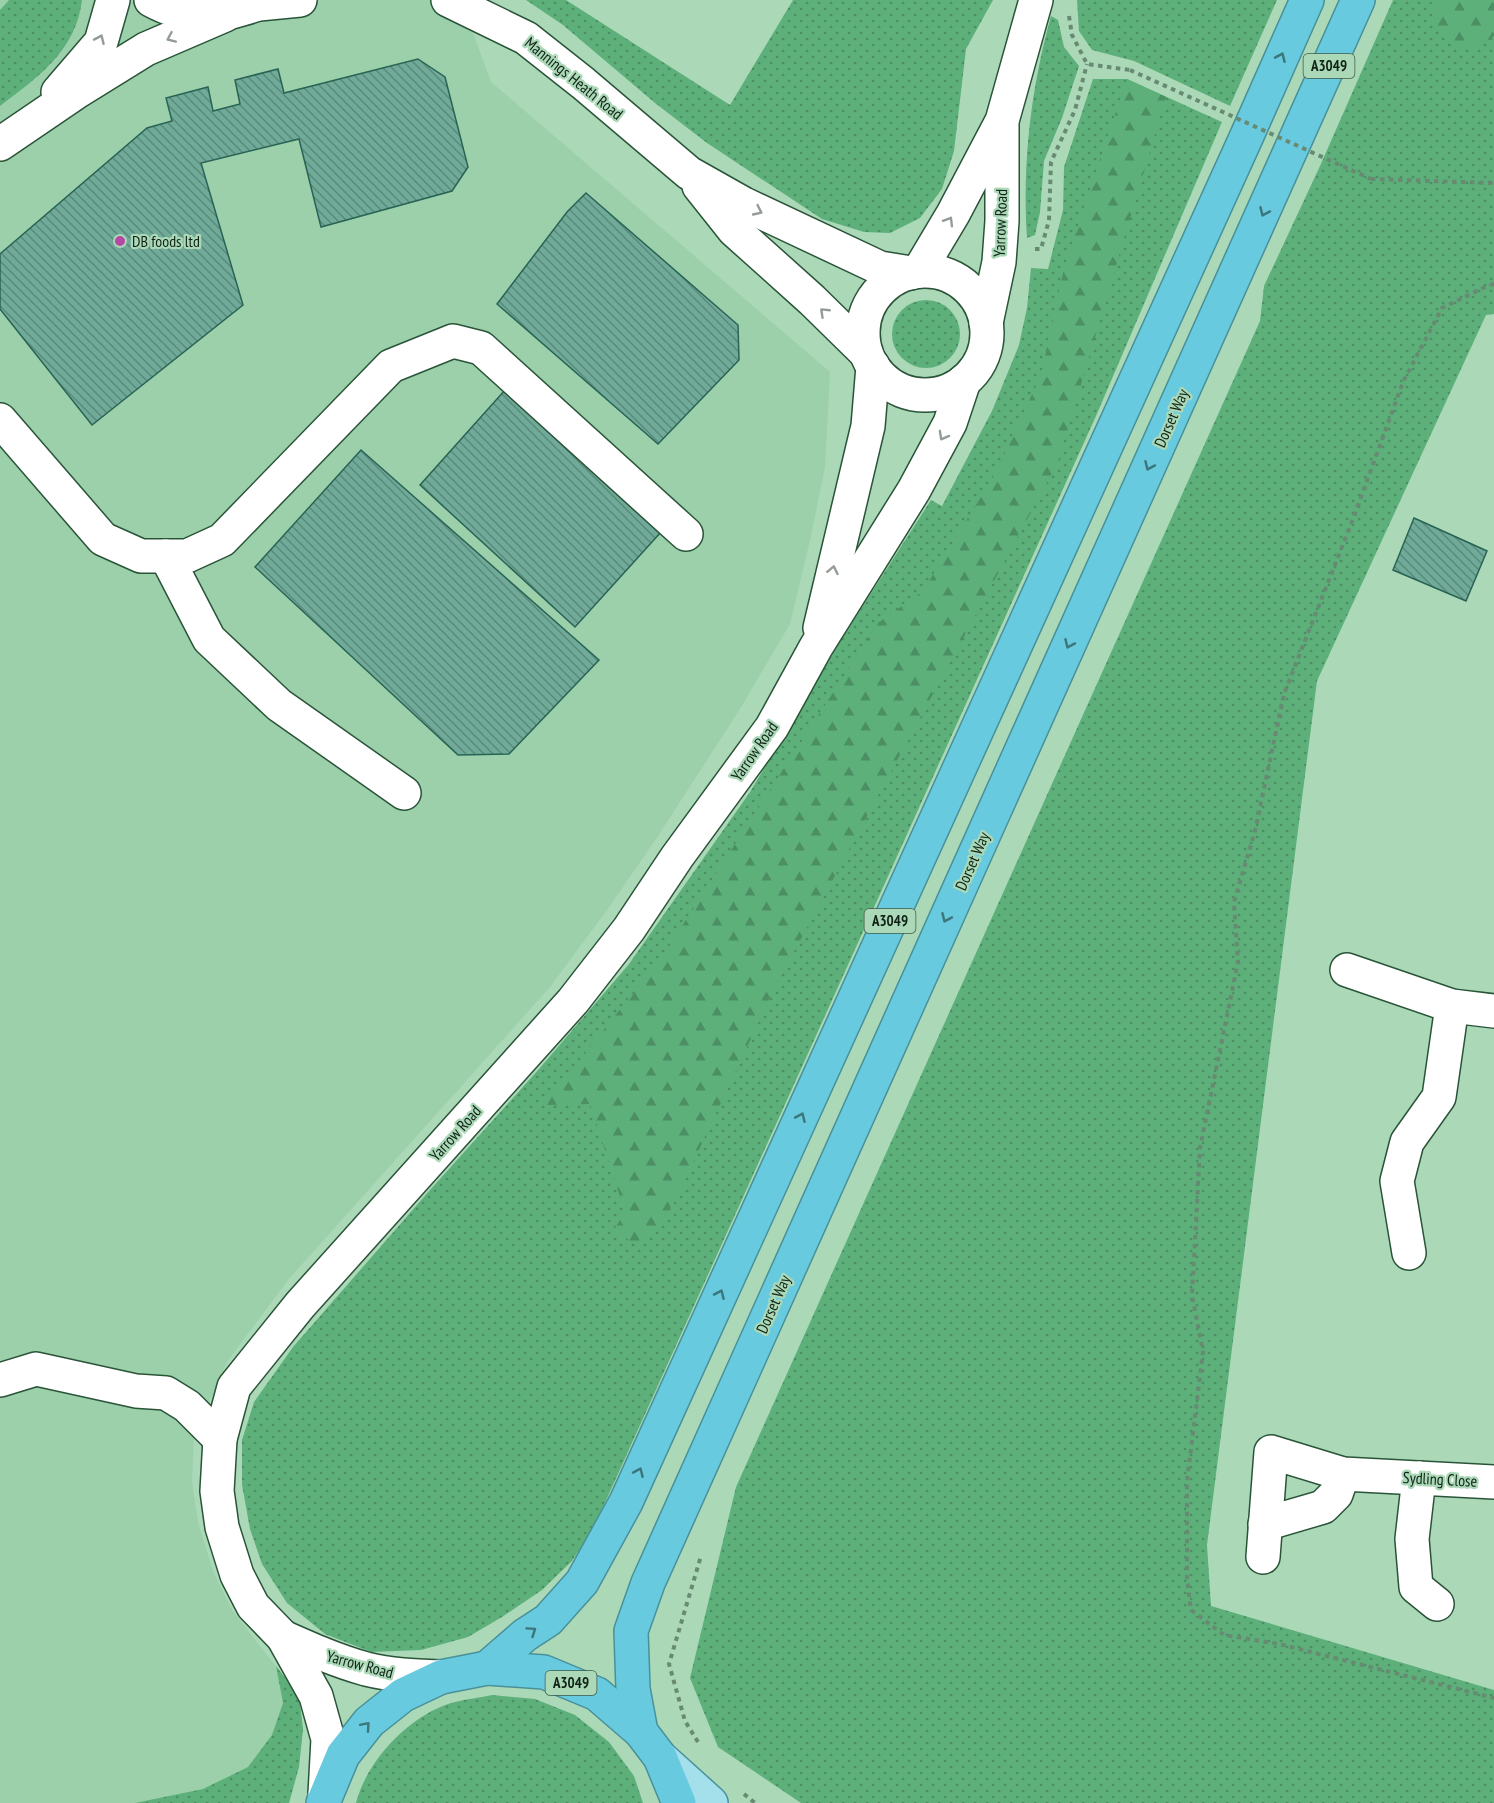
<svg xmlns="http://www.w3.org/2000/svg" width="1494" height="1803" font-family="'PT Sans Narrow',sans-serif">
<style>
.built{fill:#9bd0ab}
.green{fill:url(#green-dots)}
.forest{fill:url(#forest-firs)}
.building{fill:url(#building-back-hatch);stroke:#296354;stroke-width:1.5}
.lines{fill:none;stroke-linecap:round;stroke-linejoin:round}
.minor-casing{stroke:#2a5438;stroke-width:36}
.major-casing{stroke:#499099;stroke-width:36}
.highway-casing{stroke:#499099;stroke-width:36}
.path{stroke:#688a72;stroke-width:4;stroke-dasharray:4.5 4.5;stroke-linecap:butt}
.minor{stroke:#fff;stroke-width:33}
.major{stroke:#a4dfec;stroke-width:33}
.highway{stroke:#67cadf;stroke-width:33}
.path-bridge{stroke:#688a72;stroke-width:4;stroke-dasharray:4.5 4.5;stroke-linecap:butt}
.oneway{stroke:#949c97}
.oneway2{stroke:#3c767b}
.poi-dot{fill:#b547a5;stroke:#abd9b8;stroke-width:2}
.labels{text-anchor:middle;stroke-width:4.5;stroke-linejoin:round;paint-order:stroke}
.shield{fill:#abd9b8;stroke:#3f5a47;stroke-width:1.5}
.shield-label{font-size:15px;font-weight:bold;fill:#112317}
.street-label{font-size:16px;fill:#112317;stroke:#abd9b8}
.poi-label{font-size:16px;fill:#112317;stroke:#abd9b8;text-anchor:start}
</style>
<defs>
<pattern id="green-dots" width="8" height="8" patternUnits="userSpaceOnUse" patternTransform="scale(1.5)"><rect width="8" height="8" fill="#5db07a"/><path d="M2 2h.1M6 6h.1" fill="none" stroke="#4b8f63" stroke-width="1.8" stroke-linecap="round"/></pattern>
<pattern id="forest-firs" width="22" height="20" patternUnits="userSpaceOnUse" patternTransform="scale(1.5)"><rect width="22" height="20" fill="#5db07a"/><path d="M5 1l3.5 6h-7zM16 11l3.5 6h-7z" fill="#4b8f63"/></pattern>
<pattern id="building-back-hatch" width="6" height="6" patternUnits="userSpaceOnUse" patternTransform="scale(1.5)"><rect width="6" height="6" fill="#70aa99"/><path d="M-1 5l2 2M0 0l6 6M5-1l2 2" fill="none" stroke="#5b8a7c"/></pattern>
</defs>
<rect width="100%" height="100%" fill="#abd9b8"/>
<path class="built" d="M0 0H461L491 82 830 372 825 467 811 536 790 624 740 709 660 833 610 906 550 987 288 1280 227 1362 194 1436 192 1481 198 1522 213 1571 232 1610 299 1696 303 1729 299 1767 289 1803H0Z"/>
<g class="green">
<path d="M9 0H82C76 51 38 77 0 106V10Z"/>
<path d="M526 0H566L730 105 793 0H993L966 49 954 151 942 189 920 218 890 233 864 232 822 219 707 143 655 103 563 25Z"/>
<path d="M1077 0H1277L1230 106 1134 61 1092 50 1079 31Z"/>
<path d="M1393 0H1494V314L1486 315 1317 681 1207 1545 1211 1606 1494 1690V1803H801L718 1747 690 1678 736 1487 1260 321 1264 286 1320 166Z"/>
<path d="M1051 16 1058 20 1064 47 1079 66 1062 118 1044 161 1040 212 1035 235 1027 238C1022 163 1031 88 1051 16Z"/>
<path d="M1093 79H1127L1222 122 1096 416 594 1527 572 1561 542 1590 502 1617 468 1637 421 1650 371 1652 325 1634 287 1603 262 1564 250 1529 242 1485V1440L254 1402 293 1347 430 1190 539 1069 629 964 750 792 839 643 931 500 942 506 992 411 1019 345 1027 308 1031 268 1048 269 1063 210 1064 167Z"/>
<circle cx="926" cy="334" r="34"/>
<path d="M276 1666 299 1696 303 1729 299 1767 289 1803H135L203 1789 248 1767 272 1735 283 1703Z"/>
<path d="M492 1695 535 1699 575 1715 609 1742 634 1776 643 1803H356C367 1760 409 1716 451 1703 465 1699 479 1698 492 1695Z"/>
</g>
<g class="forest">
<path d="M1432 0H1494V36C1464 63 1427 39 1432 0Z"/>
<path d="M1127 79 1166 97 1058 462 776 985 674 1203 640 1246 613 1231 625 1212 590 1104 544 1105 664 954 878 623 923 591 996 472 1041 375 1065 264Z"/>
</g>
<g class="building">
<path d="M418 59 445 77 468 167 452 191 321 227 299 139 201 163 243 305 92 425 0 309V254L147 128 172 121 166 98 208 87 213 111 240 104 235 80 278 69 284 93Z"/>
<path d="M586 193 738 325 739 360 658 444 497 304 567 212Z"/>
<path d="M505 390 661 532 575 627 420 485Z"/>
<path d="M361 450 599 660 509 754 458 755 255 567Z"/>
<path d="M1414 518 1487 551 1466 601 1393 570Z"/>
</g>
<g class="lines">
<g class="minor-casing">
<g id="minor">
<path d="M151 0C180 16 211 19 242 9 250 7 257 5 264 0"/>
<path d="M448 0 526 38 583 83 689 173 744 204 880 268 911 273"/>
<path d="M259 4 300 0"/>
<path d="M58 92 101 42 113 0"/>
<path d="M0 144 75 93 146 49 225 15"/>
<path d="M699 186 734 230 812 300 866 353"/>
<path d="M919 271 953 214 1002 121 1036 0"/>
<circle cx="925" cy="333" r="62"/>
<path d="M986 323 999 262 1002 221V126"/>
<path d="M0 420 103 539 141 556H187L222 540 391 366 453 341 481 348 686 534"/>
<path d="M166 556 209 639 279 705 404 793"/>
<path d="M820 628 868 426 873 366"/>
<path d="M1347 970 1452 1006 1494 1011"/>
<path d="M1409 1253 1397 1181 1407 1142 1439 1097 1452 1006"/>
<path d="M0 1380 36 1369 136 1391 166 1393 187 1406 220 1439"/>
<path d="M1419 1478 1412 1539 1416 1587 1437 1604"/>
<path d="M1265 1524 1323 1507 1336 1494 1343 1474"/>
<path d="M1263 1557 1271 1452 1343 1474 1494 1482"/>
<path d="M283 1637C310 1649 337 1661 366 1669 390 1675 416 1676 441 1677"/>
<path d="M325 1794 328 1739 316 1696 283 1637 253 1606 237 1575 222 1527 217 1491 220 1439 234 1387 300 1305 573 1001 629 929 677 857 772 727 816 647 914 490 950 423 964 381"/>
</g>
</g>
<g class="major-casing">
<path id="major" d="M660 1757 711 1803"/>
</g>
<g class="highway-casing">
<g id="highway">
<path d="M487 1668 525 1635 548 1620 582 1582 626 1502 1245 140 1307 0"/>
<path d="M641 1732 633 1689 631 1631 648 1583 1358 0"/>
<path d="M323 1803 343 1755 369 1722 403 1695 441 1677 487 1668 544 1672 597 1694 641 1732 660 1757 679 1803"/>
</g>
</g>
<g class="path">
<path d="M1069 16 1072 35 1087 64 1130 70"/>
<path d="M1371 179 1494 183"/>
<path d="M1035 249H1041L1049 220 1051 162 1075 110 1087 64"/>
<path d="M1494 284 1489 285 1442 308 1403 382 1353 519 1284 694 1255 831 1234 902 1238 962 1200 1148 1192 1295 1203 1352 1187 1481V1579L1191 1610 1224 1635 1279 1644 1494 1698"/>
<path d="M698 1742 685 1721 669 1664 701 1556"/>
<path d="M744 1794 755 1803"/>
</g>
<use href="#minor" class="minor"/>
<use href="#major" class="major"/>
<use href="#highway" class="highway"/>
<path class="path-bridge" d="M1130 70 1371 179"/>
</g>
<defs><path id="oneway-chevron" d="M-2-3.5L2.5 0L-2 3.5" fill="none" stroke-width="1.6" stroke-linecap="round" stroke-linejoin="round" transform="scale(1.5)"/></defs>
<g class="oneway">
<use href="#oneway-chevron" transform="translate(171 38) rotate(156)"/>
<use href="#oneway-chevron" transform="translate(100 39) rotate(-66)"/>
<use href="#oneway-chevron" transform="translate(758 211) rotate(25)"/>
<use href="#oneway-chevron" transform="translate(949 221) rotate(-59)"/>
<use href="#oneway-chevron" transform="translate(824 312) rotate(-136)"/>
<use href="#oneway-chevron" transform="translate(943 436) rotate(119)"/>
<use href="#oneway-chevron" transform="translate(833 570) rotate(-78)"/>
</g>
<g class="oneway2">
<use href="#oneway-chevron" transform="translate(1281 57) rotate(-66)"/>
<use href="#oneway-chevron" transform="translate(1264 212) rotate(114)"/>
<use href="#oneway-chevron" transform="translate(1149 466) rotate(114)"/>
<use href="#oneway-chevron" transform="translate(1069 644) rotate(114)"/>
<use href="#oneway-chevron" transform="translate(946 918) rotate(114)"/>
<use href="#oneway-chevron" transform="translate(801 1117) rotate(-66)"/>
<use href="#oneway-chevron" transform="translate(720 1294) rotate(-66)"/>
<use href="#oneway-chevron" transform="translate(639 1472) rotate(-66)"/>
<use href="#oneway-chevron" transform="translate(532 1631) rotate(-34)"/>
<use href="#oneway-chevron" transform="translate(366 1726) rotate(-49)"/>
</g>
<circle class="poi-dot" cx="120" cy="241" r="6"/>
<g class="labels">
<g class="shield">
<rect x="1303.5" y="54" width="51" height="24" rx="4.5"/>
<rect x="864.5" y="909" width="51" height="24" rx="4.5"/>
<rect x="545.5" y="1671" width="51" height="24" rx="4.5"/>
</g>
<g class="shield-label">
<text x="1329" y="71">A3049</text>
<text x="890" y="926">A3049</text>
<text x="571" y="1688">A3049</text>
</g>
<g class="street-label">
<text transform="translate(574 78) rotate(39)" y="6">Mannings Heath Road</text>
<text transform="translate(1000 223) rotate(-88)" y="6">Yarrow Road</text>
<text transform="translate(1171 418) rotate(-66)" y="6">Dorset Way</text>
<text transform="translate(754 751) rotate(-55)" y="6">Yarrow Road</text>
<text transform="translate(972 861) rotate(-66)" y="6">Dorset Way</text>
<text transform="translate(455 1133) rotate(-48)" y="6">Yarrow Road</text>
<text transform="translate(773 1304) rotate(-66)" y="6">Dorset Way</text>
<text transform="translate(1440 1479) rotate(3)" y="6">Sydling Close</text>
<text transform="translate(360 1664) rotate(15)" y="6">Yarrow Road</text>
</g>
<g class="poi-label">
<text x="132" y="247">DB foods ltd</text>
</g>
</g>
</svg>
